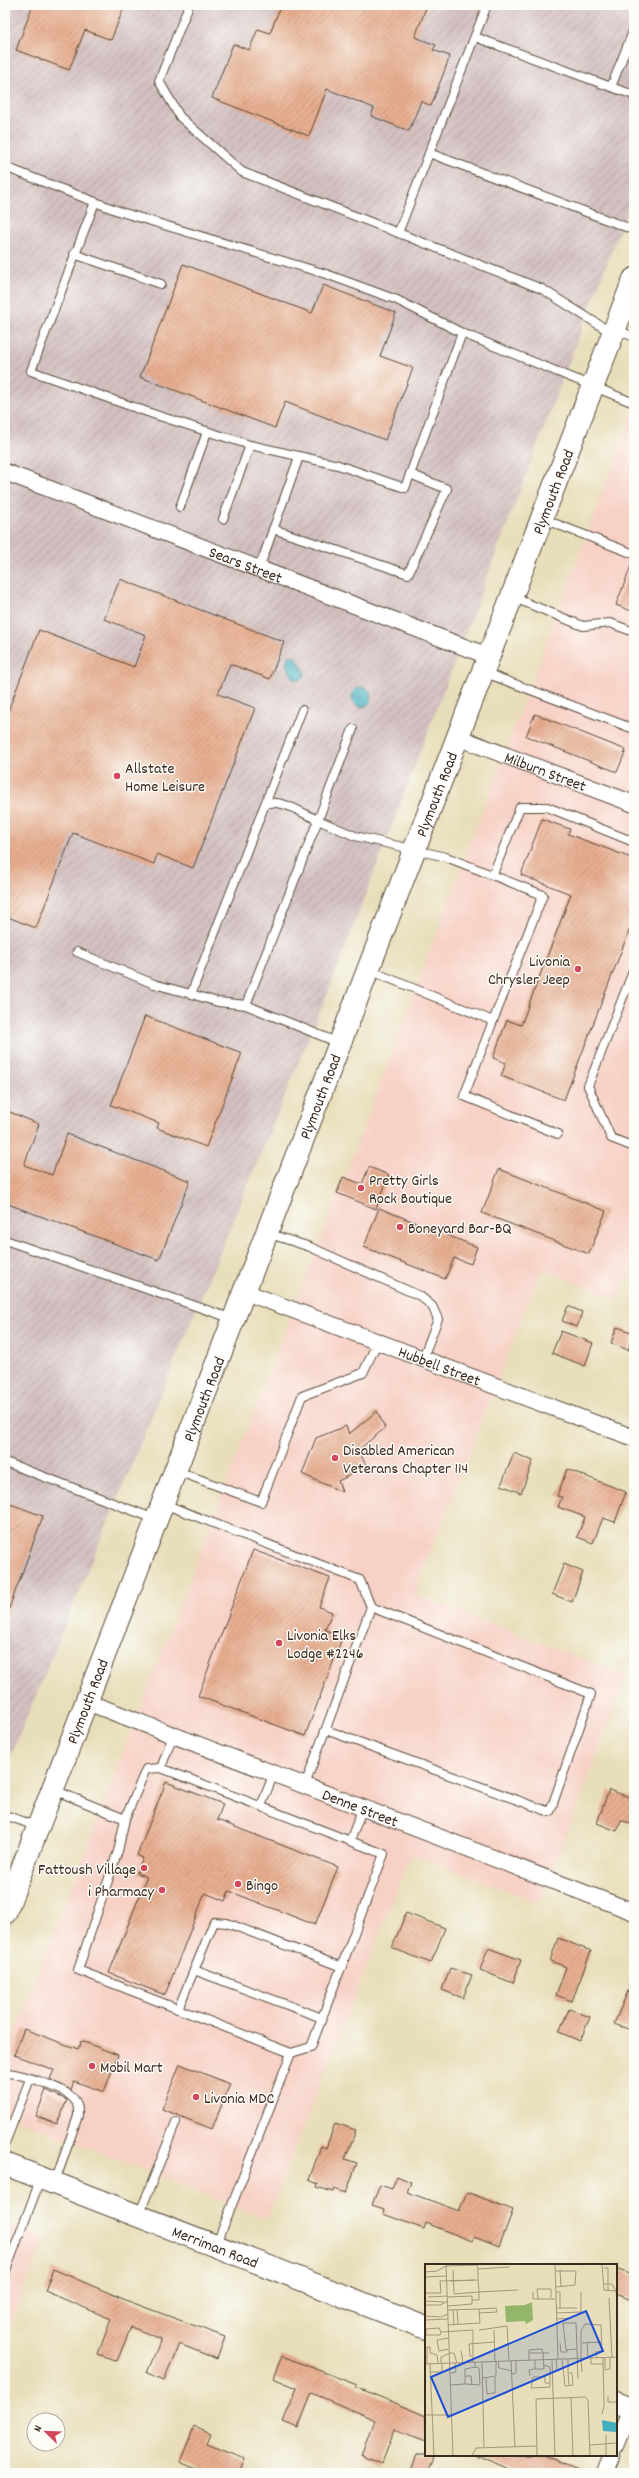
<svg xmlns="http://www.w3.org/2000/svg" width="639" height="2478" font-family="Dekko,sans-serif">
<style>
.built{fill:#f7d1c6}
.industrial{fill:url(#industrial-furrows)}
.water{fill:url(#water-ripples);stroke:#3e6c6e}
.building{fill:url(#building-hatch)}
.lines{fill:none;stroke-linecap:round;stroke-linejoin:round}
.service-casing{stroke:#554535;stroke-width:10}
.minor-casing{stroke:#554535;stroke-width:18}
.secondary-casing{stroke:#554535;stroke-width:24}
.service{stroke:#fff;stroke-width:8}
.minor{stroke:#fff;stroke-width:16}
.secondary{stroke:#fff;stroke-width:22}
.poi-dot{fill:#d1495b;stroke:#fdfcf7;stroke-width:1.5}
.labels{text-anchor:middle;stroke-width:3;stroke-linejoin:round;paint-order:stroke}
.street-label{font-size:16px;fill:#3b2a1e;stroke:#fdfcf7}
.poi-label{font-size:16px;fill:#3b2a1e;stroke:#fdfcf7;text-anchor:start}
.inset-road{fill:none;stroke:#a3967c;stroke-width:1}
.view{fill:#1d4ed8;fill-opacity:0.15;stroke:#1d4ed8;stroke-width:2}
.inset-edge{fill:none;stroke:#3b2a1e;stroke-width:2}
</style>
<defs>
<pattern id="industrial-furrows" width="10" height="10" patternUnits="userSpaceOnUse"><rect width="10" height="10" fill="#d2bfbf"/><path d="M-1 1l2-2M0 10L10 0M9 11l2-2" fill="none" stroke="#b5a4a4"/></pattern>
<pattern id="water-ripples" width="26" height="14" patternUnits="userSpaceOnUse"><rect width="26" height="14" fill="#42afbf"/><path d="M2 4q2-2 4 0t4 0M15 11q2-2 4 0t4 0" fill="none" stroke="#388f9b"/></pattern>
<pattern id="building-hatch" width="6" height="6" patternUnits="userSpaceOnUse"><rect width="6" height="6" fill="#e8af91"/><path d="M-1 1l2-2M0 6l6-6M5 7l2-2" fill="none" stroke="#bd8f76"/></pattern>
</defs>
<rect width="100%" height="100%" fill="#fdfcf7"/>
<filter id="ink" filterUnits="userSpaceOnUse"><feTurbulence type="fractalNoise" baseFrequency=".025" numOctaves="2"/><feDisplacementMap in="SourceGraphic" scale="8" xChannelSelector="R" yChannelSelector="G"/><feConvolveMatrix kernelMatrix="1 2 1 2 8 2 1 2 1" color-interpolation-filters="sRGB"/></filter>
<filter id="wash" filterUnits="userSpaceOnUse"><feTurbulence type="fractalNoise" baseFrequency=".012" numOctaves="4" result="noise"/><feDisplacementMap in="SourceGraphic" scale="16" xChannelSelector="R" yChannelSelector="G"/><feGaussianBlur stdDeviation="0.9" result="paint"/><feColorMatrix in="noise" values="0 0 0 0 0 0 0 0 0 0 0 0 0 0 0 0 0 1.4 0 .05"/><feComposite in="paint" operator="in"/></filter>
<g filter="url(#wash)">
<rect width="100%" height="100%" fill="#e8deba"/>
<g class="built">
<path d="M634 409V1264L618 1299 541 1269 414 1594 627 1676 540 1903 411 1854 267 2219 5 2115V2060L374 1100Z"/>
<path d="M5 2223 40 2237 41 2244 5 2337Z"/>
</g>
<path class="industrial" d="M5 5H634V192L333 980 5 1770Z"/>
<g class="water">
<path d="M288 656H295L305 671 304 677 300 680 294 679 286 664Z"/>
<circle cx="362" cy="697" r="10"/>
</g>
<g id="blocks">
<g class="building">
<path d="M33 5H125L111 40 85 30 69 70 16 50Z"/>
<path d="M281 5H427L415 37 436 45 433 50 450 56 431 106 421 101 409 131 371 116 374 108 327 89 309 136 212 98 233 44 249 50 258 29 270 33Z"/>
<path d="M183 264 312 313 323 285 396 313 380 356 413 368 385 440 285 402 275 428 140 377Z"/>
<path d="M633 561H634V612L616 605Z"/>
<path d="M120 579 284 642 270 679 230 664 218 694 255 708 193 868 157 854 154 864 73 833 36 928 5 916V719L39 630 134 667 146 635 104 619Z"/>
<path d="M535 714 626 750 617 772 526 736Z"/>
<path d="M542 819 570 829 568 834 634 859V918L564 1100 501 1076 506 1063 493 1058 507 1020 521 1025 571 894 521 875Z"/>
<path d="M145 1016 242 1053 206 1147 157 1128 159 1123 111 1105Z"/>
<path d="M5 1110 39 1124 24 1165 52 1175 67 1134 190 1181 159 1260 5 1203Z"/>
<path d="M369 1167 389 1175 376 1209 337 1193 343 1177 362 1184Z"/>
<path d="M499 1169 606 1211 589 1254 482 1213Z"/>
<path d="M379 1208 477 1247 471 1264 454 1258 445 1279 364 1247Z"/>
<path d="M568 1306 582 1312 577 1327 562 1321Z"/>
<path d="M617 1327 634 1333 628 1350 611 1343Z"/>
<path d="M561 1331 593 1343 585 1366 552 1353Z"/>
<path d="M377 1411 385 1428 358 1450 367 1467 338 1481 342 1492 302 1474 316 1438 346 1426 349 1434Z"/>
<path d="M514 1453 533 1461 521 1493 501 1485Z"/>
<path d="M567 1469 626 1492 615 1522 603 1518 593 1543 577 1537 585 1517 558 1507 562 1497 557 1496Z"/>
<path d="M5 1502 43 1516 7 1614 5 1613Z"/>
<path d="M253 1550 330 1578 319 1607 332 1612 325 1630 343 1636 305 1736 198 1696Z"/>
<path d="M564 1564 583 1572 572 1602 552 1594Z"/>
<path d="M166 1782 223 1804 217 1820 338 1867 315 1925 229 1891 225 1901 205 1893 165 1995 109 1973 147 1877 137 1873 143 1858 137 1855Z"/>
<path d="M609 1790 634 1799V1825L621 1820 617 1831 597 1823Z"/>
<path d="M406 1913 445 1928 431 1963 392 1948Z"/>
<path d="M558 1938 591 1951 572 2001 556 1995 566 1967 550 1961Z"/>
<path d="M488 1948 521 1960 513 1983 480 1970Z"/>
<path d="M450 1968 472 1975 463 1998 442 1990Z"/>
<path d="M634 1977V2031L614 2024Z"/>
<path d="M569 2009 590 2017 580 2041 559 2032Z"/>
<path d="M24 2029 78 2049 81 2041 118 2055 104 2092 74 2081 71 2090 50 2079 54 2070 14 2055Z"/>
<path d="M180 2064 230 2084 212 2129 162 2109Z"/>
<path d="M46 2090 67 2100 57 2124 36 2116Z"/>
<path d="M335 2123 356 2130 345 2159 357 2163 346 2193 334 2189 333 2192 317 2187 318 2184 309 2180 321 2146 326 2148Z"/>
<path d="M397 2176 411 2182 407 2192 459 2211 467 2192 513 2210 499 2247 474 2237 472 2241 426 2223 424 2229 383 2214 384 2209 372 2205 380 2185 392 2189Z"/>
<path d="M53 2269 128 2301 225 2337 217 2359 179 2344 164 2380 147 2373 161 2339 131 2327 117 2361 98 2354 111 2319 45 2291Z"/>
<path d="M616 2269 634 2276V2301L616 2294Z"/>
<path d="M282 2356 357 2385 356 2387 426 2416V2441L395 2429 382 2463 362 2455 375 2420 312 2393 298 2428 283 2422 297 2388 273 2378Z"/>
<path d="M194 2427 211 2434 207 2444 245 2459 239 2473H205L180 2462Z"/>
<path d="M417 2455H435L427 2473H410Z"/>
<path d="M476 2455H543L586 2472 519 2473Z"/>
</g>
</g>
</g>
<g filter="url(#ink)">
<use href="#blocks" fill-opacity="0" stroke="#554535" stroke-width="1"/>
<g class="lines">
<g class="service-casing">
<g id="service">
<path d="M189 5 159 81 180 117 242 172 542 289 612 333"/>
<path d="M629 5 634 9"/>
<path d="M634 29 611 87 634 95"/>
<path d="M475 37 611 87"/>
<path d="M429 153 634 230"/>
<path d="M5 167 95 202"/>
<path d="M398 233 487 5"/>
<path d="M74 254 161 284"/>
<path d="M615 329 634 337"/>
<path d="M462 333 397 300 326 274 121 212 95 202 31 371 156 415 250 445 338 465 405 488 462 333 634 403"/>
<path d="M180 507 207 432"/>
<path d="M223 519 250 445"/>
<path d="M543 519 634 554"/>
<path d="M273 529 408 574 447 489 410 474"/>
<path d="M259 569 299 457"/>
<path d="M512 597 583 626 610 623 634 632"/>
<path d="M483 672 634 729"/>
<path d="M265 804 302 710"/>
<path d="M493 874 520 807H547L634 842"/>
<path d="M77 952 154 984 191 994"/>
<path d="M634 969 588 1086 611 1138 634 1147"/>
<path d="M369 970 493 1021 464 1096 558 1134"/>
<path d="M246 1005 218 1002 191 994 265 804C281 798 303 814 318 820L353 729"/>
<path d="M339 1043 246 1005 318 820 355 836 446 857 543 895 493 1021"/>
<path d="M267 1233 310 1247 420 1296 432 1306 438 1319 422 1360"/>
<path d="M5 1240 233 1319"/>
<path d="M5 1462 155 1519"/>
<path d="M177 1471 261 1502 302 1396 363 1373 377 1343"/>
<path d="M164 1504 360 1580 371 1607 305 1785"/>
<path d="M326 1730 550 1812 591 1694 371 1607"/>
<path d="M161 1768 173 1735"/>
<path d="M54 1790 125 1819 118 1851 78 1970 291 2053 216 2246"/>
<path d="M261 1806 274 1773"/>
<path d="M5 1815 38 1827"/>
<path d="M125 1819 146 1769 161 1768 384 1854 311 2047 291 2053"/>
<path d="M350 1841 363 1807"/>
<path d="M194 1970 322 2018"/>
<path d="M178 2009 214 1922 227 1923 342 1967"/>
<path d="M5 2073C20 2073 64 2088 74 2099 78 2104 78 2109 78 2116L55 2182"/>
<path d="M5 2143 30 2079"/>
<path d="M139 2215 176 2122"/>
<path d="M5 2255 11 2257 41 2178"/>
<path d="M5 2273 11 2257"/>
</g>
</g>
<g class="minor-casing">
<g id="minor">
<path id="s1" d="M5 472 488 656"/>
<path id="s2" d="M457 737 634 804"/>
<path id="s3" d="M245 1292 634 1438"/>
<path id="s4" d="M87 1702 634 1912"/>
<path d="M616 2446 631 2408"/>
<path d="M605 2473 612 2455"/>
</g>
</g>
<g class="secondary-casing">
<g id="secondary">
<path id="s5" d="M5 1913 634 279"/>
<path id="s6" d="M5 2164 426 2328"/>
<path d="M616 2402 634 2409"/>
</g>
</g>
<use href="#service" class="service"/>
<use href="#minor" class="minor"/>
<use href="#secondary" class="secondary"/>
</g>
</g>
<g class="poi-dot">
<circle cx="117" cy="776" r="4"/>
<circle cx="578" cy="969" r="4"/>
<circle cx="361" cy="1188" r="4"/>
<circle cx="400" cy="1227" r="4"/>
<circle cx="335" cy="1458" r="4"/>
<circle cx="279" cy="1643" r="4"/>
<circle cx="144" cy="1868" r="4"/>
<circle cx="238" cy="1884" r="4"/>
<circle cx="162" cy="1890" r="4"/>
<circle cx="92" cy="2066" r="4"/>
<circle cx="196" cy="2097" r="4"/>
</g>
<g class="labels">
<g class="street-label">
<text dy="6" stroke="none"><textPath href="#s5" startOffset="1523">Plymouth Road</textPath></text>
<text dy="6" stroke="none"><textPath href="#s1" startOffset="258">Sears Street</textPath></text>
<text dy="6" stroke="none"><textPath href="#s2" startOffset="95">Milburn Street</textPath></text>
<text dy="6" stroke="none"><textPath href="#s5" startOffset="1199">Plymouth Road</textPath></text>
<text dy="6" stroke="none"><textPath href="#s5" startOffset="875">Plymouth Road</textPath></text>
<text dy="6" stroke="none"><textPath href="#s3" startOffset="208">Hubbell Street</textPath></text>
<text dy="6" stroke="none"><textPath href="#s5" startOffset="551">Plymouth Road</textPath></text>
<text dy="6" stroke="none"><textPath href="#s5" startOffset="227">Plymouth Road</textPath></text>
<text dy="6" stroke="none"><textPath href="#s4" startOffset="293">Denne Street</textPath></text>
<text dy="6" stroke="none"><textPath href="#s6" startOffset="226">Merriman Road</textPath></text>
</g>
<g class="poi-label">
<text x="125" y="773">Allstate<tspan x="125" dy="18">Home Leisure</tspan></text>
<text x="570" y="966" text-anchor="end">Livonia<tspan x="570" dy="18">Chrysler Jeep</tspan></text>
<text x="369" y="1185">Pretty Girls<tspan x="369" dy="18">Rock Boutique</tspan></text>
<text x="408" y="1233">Boneyard Bar-BQ</text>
<text x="343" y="1455">Disabled American<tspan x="343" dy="18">Veterans Chapter 114</tspan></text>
<text x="287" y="1640">Livonia Elks<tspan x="287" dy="18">Lodge #2246</tspan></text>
<text x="136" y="1874" text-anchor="end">Fattoush Village</text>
<text x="246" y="1890">Bingo</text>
<text x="154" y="1896" text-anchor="end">i Pharmacy</text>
<text x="100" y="2072">Mobil Mart</text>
<text x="204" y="2103">Livonia MDC</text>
</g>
</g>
<g transform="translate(425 2264)">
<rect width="192" height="192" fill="#e8deba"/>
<path d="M107 38 108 56 101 60 100 57 81 58 80 42 100 41Z" fill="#93b66a"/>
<path d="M177 156 192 159V168L178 167Z" fill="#42afbf"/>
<path class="inset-road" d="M21 0 28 192M130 0 133 95M177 0 179 26 191 27 192 37M179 4H183V27M28 6 29 30 54 28V36H47M135 6 136 23M131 7H151L150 21 131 23M0 8 12 7 21 2 52 1 53 5M0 13 21 12M53 16 54 28 93 26M25 17 53 16V5L84 3M179 20H187L191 27M108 28V35H130M0 29H16L15 17 49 16M3 33 22 32M22 33 47 32V36M184 34 187 94M113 35 112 25H126V34M0 37 19 38M0 41H15L23 37M23 42 47 40V36M192 42V86M131 44H135V28H131M135 44H152M32 45 33 60M54 45 71 44 72 48 54 49M23 46 54 45 55 59 23 61M28 46 29 60M131 49 156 48V28M0 52 16 53 23 50M131 55 146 54M0 56 23 55M54 66 82 62 84 97M69 66 70 98M16 68 15 71H1V65L14 64 16 68 48 66V98M162 78 163 94M135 79 136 88H142V86M157 79 177 78M23 85 14 87 12 76 24 74M152 85 151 59H138L141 86 152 85 153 115M36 87 38 99M25 89H29L32 99M104 89V86L117 85 118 89H124M47 92H45L44 80 69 78M166 94V100H178M180 94V106L185 105V94M131 95 132 107M137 95 140 122 148 121 147 109H143V95M156 95V67L160 60 176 61 177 87 171 88 172 94M156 95 157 108M104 96V89H118L119 105H110M127 96 130 192M73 97 74 104 87 107M86 97 90 183M57 98 59 183M16 99V93L25 89M0 100 192 93M2 100V83H5V89L12 91 13 99M5 100 9 192M119 101 125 103V123L106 124 108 113H120V119H125M6 108H17V99M26 109 31 108 30 99M143 109 144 121M87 110 91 109V97M40 112H46L47 121M105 112 104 106 110 105V96M57 114 71 112V98M61 114 62 130 70 129V113M40 120 55 121 54 104 50 103M26 121 40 120V105L50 103V98M183 132V138H192M146 133 148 192M177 150 179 142 178 94M0 151H27M181 171V192M165 181 192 179M47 192 51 184 112 182M112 192 111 135 160 133 163 136 165 192"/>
<path class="view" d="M161 47 178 87 23 153 6 113Z"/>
<rect width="192" height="192" class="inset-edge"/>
</g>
<rect width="639" height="2478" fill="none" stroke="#fdfcf7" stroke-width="20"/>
<g transform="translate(46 2432) rotate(293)"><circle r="19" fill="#fdfcf7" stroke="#afa8a0"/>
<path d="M0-3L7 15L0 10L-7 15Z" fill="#d1495b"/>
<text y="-6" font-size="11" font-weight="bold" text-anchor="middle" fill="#3b2a1e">N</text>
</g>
</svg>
